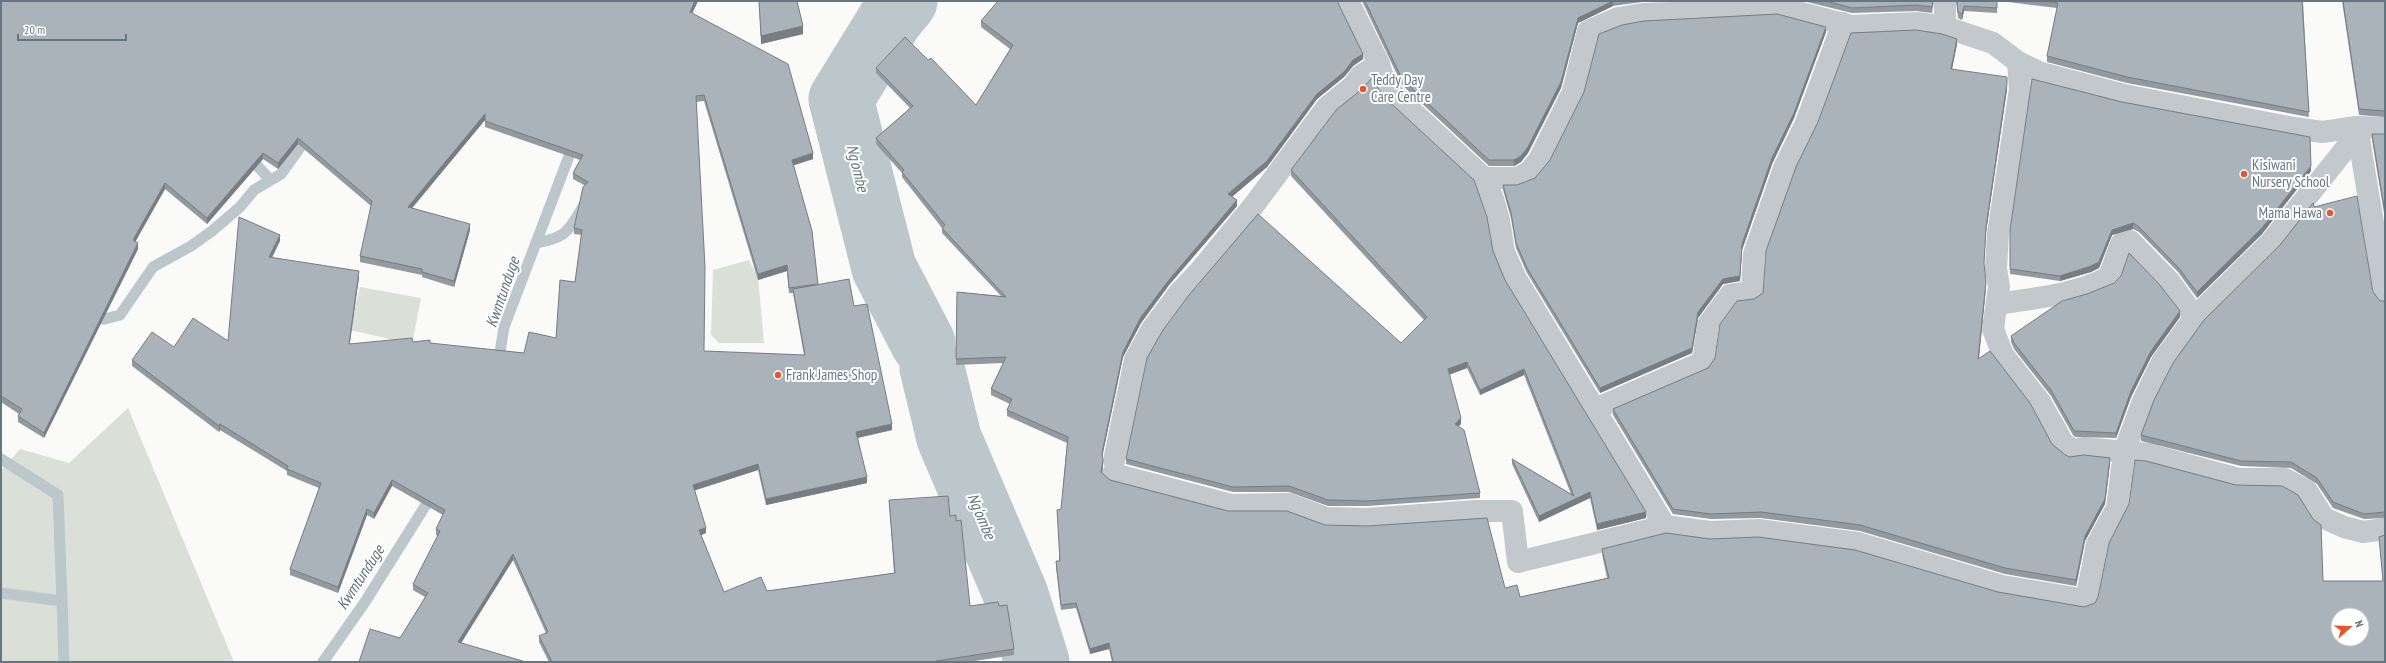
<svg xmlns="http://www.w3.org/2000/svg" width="2386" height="663" font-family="'PT Sans Narrow',sans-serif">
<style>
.green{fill:#dadfd7}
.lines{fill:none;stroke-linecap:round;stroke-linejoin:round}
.stream{stroke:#bbc7cb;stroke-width:11}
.river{stroke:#bbc7cb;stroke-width:65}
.street{stroke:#c3c8cc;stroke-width:22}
.wall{fill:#929a9f;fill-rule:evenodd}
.shaded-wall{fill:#777d82}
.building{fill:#aab3b9;stroke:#777d82;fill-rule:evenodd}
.poi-dot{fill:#e4572e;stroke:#fff;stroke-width:1.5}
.labels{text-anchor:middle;stroke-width:4;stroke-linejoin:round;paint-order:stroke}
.poi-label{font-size:15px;fill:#657683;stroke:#fff;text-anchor:start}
.water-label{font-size:16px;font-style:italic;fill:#60757c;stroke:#fff}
</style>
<rect width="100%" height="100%" fill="#fafaf8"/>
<g class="green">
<path d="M749 260 758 277 764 343H719L711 335 713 270Z"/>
<path d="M360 287 421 298 412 344 350 330Z"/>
<path d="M128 408 234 662H1V471L20 449 69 463Z"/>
</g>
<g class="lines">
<g class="stream">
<path d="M247 154 270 180"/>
<path d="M536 243C568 237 568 231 584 205"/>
<path d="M90 318 105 319 120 315 153 267 191 246 212 231 240 207 254 190 281 174 309 135"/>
<path d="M498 365 504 327 574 143"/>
<path d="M1 459 58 495 62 601"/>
<path d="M1 593 62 601 64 662"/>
<path d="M323 662 365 602 434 492"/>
</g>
<g class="river">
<path d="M905 1 891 18 841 99 884 268 923 343"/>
<path d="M932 368 949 438 1016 595 1037 662"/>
</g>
<g class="street">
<path d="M1348 1 1379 64 1384 81 1392 93 1484 178 1493 199 1499 220 1504 252 1516 279 1665 526"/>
<path d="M1945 27V1"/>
<path d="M2018 62 2020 89 1998 234 1996 269 1999 287 1993 329 2003 355 2040 402 2063 443 2072 450 2083 448 2148 454 2239 479H2285L2307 491 2324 518 2344 527 2363 532 2385 529"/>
<path d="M2357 127 2385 295"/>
<path d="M1484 178H1517L1529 172 1539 160 1573 92 1588 31 1618 18 1643 14 1728 11 1670 13 1778 7 1851 26 1917 23 1945 27 1993 43 2018 62 2041 73 2124 95 2294 128 2322 132 2357 127 2385 128"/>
<path d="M1998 304C2035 298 2075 295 2109 277L2121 244 2130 241 2169 281 2195 317"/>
<path d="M1595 409 1703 362 1708 325 1730 295 1752 292 1754 254 1784 168 1806 123 1843 23"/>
<path d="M1114 461 1135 360 1152 329 1179 293 1199 272 1254 205 1327 107 1353 86 1360 76 1379 64"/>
<path d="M1113 474 1231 505 1289 504 1326 518 1367 519 1475 511H1512L1518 562 1665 526 1710 532 1759 530 1858 543 2002 586 2086 600 2097 544 2117 508 2124 452 2143 401 2162 362 2195 317 2271 242 2358 133"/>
</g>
</g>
<g class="wall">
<path d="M1 1H698L692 13 813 159 793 165 812 231 818 285 854 306 892 430 858 438 867 483 766 505 758 470 695 490 706 533 701 535 724 592 767 591 894 573 889 500 950 516 956 521 970 606H999L1014 649V655L968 662H549L539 642V636L546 633 513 560 461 643 400 638 425 597 413 590V584L438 536 436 535V529L443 515 392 486 374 519 367 515 338 593 290 575V569L319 488 287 475V471L220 430 219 432 132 366V360L174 347 228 341 280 241 272 258 359 277 349 344 413 342 524 353 556 338 575 282 582 235 574 234V228L584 185 573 179V173L580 160 485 127V120L412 208 470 230 454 287 422 277V275L360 262V256L371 206 298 144 278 169 263 159 207 224 165 189 135 241 138 249 44 438 18 422V416L19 414 1 402ZM704 101 758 280 787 271 789 293H793L804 355 704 351 696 102Z"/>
<path d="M759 1H797L803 34 761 44Z"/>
<path d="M1362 1H1652L1642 2 1613 6 1578 23 1561 88 1528 153 1521 162 1514 166H1489L1402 85Z"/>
<path d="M1803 1H1934L1932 13 1916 11 1852 13Z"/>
<path d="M1956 1H1997V13L1964 11 1962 20 1958 18Z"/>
<path d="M2000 1H2303L2309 117 2127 83 2047 62V56L2057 8Z"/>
<path d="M2342 1H2385V117L2359 115Z"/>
<path d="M981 21 1363 59 1353 66 1344 77 1317 99 1267 167 1232 197 1237 206 1169 285 1141 323 1123 357 1102 456 1103 467 1102 473 1110 480 1228 511 1325 525 1505 588 1520 597 1607 578 1602 554V549L1998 592 2084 607 2323 581H2383L2379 537 2385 535V662H1112L1109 649 1090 654 1076 608 1061 610 1056 567V561H1059L1061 509 1067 443 1007 416V410L1010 404 991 395V389L1003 363 956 365 957 292 1001 296 942 233V228L902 177V173L876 144V138L910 108 876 73V68L976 105 1010 49 981 27Z"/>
<path d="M1826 32 1794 118 1772 164 1742 250 1740 281 1723 284 1698 318 1692 353 1600 393 1527 273 1516 248 1511 218 1503 190V185H1517L1535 178 1550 160Z"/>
<path d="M1957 44 1952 69 2007 89 1986 232 1984 264 1986 287 1979 359 2052 444 2064 454 2069 457 2110 463 2105 504 2085 541 2076 586 2005 574 1860 531 1761 518 1711 519 1673 514 1613 415V409L1708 368 1715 358 1754 299 1763 293Z"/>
<path d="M1383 96 1493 251 1505 280 1646 518 1597 530 1590 498 1539 522 1512 464V459L1571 494 1524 375 1480 395 1467 368 1449 375 1461 424 1458 426 1480 493V498L1367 506H1328L1289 492H1233L1126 464V459L1401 343 1424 320 1291 176V170Z"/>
<path d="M2372 134H2385V219L2372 140Z"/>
<path d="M2311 171 2262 234 2197 298 2178 272 2139 232 2133 229 2112 235 2099 268 2091 272 2060 281 2010 274V230Z"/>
<path d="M2314 207 2373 292 2380 301H2385V518L2364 519 2333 508 2317 484 2291 468 2241 466 2141 441V435L2280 245Z"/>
<path d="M2180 317 2151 357 2131 397 2116 438 2075 437 2073 435 2051 396 2014 349 2011 342V336Z"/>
</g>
<g class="shaded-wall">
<path d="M695 1H698L690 18V12Z"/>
<path d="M1613 1V6L1578 23 1561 88 1528 153 1521 162 1514 166V160L1578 18Z"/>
<path d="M1964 6V11L1962 20V14Z"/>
<path d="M803 26V34L761 44V36Z"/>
<path d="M1826 27V32L1794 118 1772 164 1742 250 1740 281 1723 284 1698 318 1692 353 1600 393V388L1698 312 1772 158Z"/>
<path d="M1957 39V44L1951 74V69Z"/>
<path d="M1363 54V59L1353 66 1344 77 1317 99 1267 167 1228 200V194L1317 94 1353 60Z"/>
<path d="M2007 83V89L1986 232 1984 268 1986 227Z"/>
<path d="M485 114V120L408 213V207Z"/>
<path d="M298 138V144L278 169V163Z"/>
<path d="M263 153V159L207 224V218Z"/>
<path d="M813 153V159L792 166V160Z"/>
<path d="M2311 166V171L2262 234 2197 298V292Z"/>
<path d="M165 183V189L133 246V240Z"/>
<path d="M1237 200V206L1169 285 1141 323 1123 357 1102 458V453L1123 352 1141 317 1169 280Z"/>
<path d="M2133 223V229L2112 235 2099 268 2091 272 2060 281V276L2112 230Z"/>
<path d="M470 224V230L454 287V281Z"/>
<path d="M280 235V241L269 263V257Z"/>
<path d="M138 243V249L44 438V433Z"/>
<path d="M787 265V271L758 280V274Z"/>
<path d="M359 271V277L349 350V344Z"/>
<path d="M1986 282V287L1978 365V359Z"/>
<path d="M2180 311V317L2151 357 2131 397 2116 438V433L2131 391 2151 351Z"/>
<path d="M1467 362V368L1448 375V369Z"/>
<path d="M1524 369V375L1480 395V390Z"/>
<path d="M1461 418V424L1455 430V424Z"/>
<path d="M220 424V430L219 432V426Z"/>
<path d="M892 424V430L856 438V432Z"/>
<path d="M2110 458V463L2105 504 2085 541 2076 586V580L2085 536Z"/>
<path d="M1103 461V467L1101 478V472Z"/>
<path d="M758 464V470L693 491V485Z"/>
<path d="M867 477V483L766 505V499Z"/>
<path d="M392 480V486L374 519V513Z"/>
<path d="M1590 492V498L1539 522V516Z"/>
<path d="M367 509V515L338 593V587Z"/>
<path d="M1646 512V518L1597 530V524Z"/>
<path d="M706 528V533L699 536V530Z"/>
<path d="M513 554V560L458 648V642Z"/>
<path d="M1109 643V649L1090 654V649Z"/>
</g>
<g class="building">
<path d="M1 1H695L690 12 788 64 813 153 792 160 812 231 818 284 789 288 787 265 758 274 704 95 696 96 705 267 704 351 805 355 793 289 849 279 854 306 867 304 892 424 856 432 867 477 766 499 758 464 693 485 706 528 699 530 724 592 761 577 767 591 895 573 889 500 948 496 950 516 956 515V521L961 520 970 606 998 602 999 606 1007 605 1014 649 936 661 937 662H552L539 636 548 632 513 554 458 642 526 662H359L370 629 400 638 428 593 413 584 440 531 436 529 445 510 392 480 374 513 367 509 338 587 290 569 321 483 287 469 288 466 220 424 219 426 132 360 152 332 174 347 193 318 228 341 239 217 280 235 269 257 359 271 349 344 412 338 413 342 430 340V343L524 353 529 332 556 338 560 280 575 282 582 230 574 228 583 187 588 182 573 173 583 155 485 121V114L408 207 470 224 454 281 422 272V269L360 256 372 201 298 138 278 163 263 153 207 218 165 183 133 240 138 243 44 433 18 416 22 409 1 396Z"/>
<path d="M759 1H797L803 26 761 36Z"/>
<path d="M998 1H1337L1363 54 1353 60 1344 72 1317 94 1267 161 1228 194 1237 200 1169 280 1141 317 1123 352 1102 453 1103 461 1101 472 1110 480 1228 511H1287L1325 525 1368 526 1487 518 1505 588 1517 585 1520 597 1609 578 1602 549 1666 533 1710 539 1758 537 1855 550 1998 592 2084 607 2095 603 2098 597 2109 543 2129 504 2135 460 2146 461 2236 485 2282 486 2298 495 2313 519 2321 525 2323 581H2383L2379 537 2385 535V662H1113L1109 643 1090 649 1076 603 1061 605 1056 561H1060L1057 510 1061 509 1068 437 1007 410 1012 399 991 389 1006 357 956 359 957 292 1006 297 942 228 945 225 902 172 904 170 876 138 913 106 876 68 905 37 928 60 931 58 976 105 1013 45 981 21ZM2338 615H2362V639H2338Z"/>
<path d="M1365 1H1613L1578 18 1561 82 1528 147 1521 156 1514 160H1489L1402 79Z"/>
<path d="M1826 1H1933L1932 7 1916 5 1852 8Z"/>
<path d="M1957 1H1997V8L1964 6 1962 14 1958 12Z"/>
<path d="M2044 1H2302L2309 112 2127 77 2047 56 2058 3Z"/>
<path d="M2343 1H2385V111L2359 109Z"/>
<path d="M1777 14 1826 27 1794 113 1772 158 1742 244 1740 276 1723 279 1698 312 1692 348 1600 388 1527 268 1516 243 1511 213 1503 185H1517L1535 178 1550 160 1584 92 1599 34 1622 25 1644 21Z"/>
<path d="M1916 30 1942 34 1957 39 1951 69 2007 77V83L1986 227 1984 263 1986 282 1978 359 1990 351 2030 403 2052 444 2064 454 2069 457 2084 455 2110 458 2105 499 2085 536 2076 580 2005 568 1860 525 1761 512 1711 514 1673 509 1613 409 1708 368 1715 358 1720 324 1737 301 1754 299 1763 293 1766 251 1796 167 1818 122 1851 33Z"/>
<path d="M1372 78 1383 96 1474 180 1487 217 1493 251 1505 280 1646 512 1597 524 1590 492 1539 516 1512 459 1574 496 1524 369 1480 390 1467 362 1448 369 1461 418 1455 424 1464 430 1480 493 1367 501 1328 500 1289 486 1233 487 1126 459 1147 358 1163 330 1189 295 1258 214 1401 343 1427 317 1291 170 1336 110 1361 90Z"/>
<path d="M2032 79 2122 102 2310 137 2311 166 2262 228 2197 292 2178 267 2139 227 2133 223 2112 230 2099 262 2091 266 2060 276 2010 269V230Z"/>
<path d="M2372 134H2385V213Z"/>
<path d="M2357 196 2373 292 2380 301H2385V512L2364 514 2333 502 2317 478 2291 462 2241 461 2141 435 2154 400 2173 363 2204 320 2280 245 2313 203 2314 207Z"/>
<path d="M2129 253 2159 284 2180 311 2151 351 2131 391 2116 433 2075 431 2073 429 2051 390 2014 343 2011 336 2062 301 2087 294 2114 283 2121 276Z"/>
</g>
<g class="poi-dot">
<circle cx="1363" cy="89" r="4"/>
<circle cx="2244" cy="174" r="4"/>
<circle cx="2330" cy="213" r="4"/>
<circle cx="778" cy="375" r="4"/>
</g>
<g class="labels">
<g class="poi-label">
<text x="1371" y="85">Teddy Day<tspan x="1371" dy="17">Care Centre</tspan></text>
<text x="2252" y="170">Kisiwani<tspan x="2252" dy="17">Nursery School</tspan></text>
<text x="2322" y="218" text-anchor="end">Mama Hawa</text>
<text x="786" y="380">Frank James Shop</text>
</g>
<g class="water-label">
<text transform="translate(858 168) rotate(76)" y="6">Ng'ombe</text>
<text transform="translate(502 292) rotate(-71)" y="6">Kwmtunduge</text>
<text transform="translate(982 516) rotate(67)" y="6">Ng'ombe</text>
<text transform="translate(360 577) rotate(-57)" y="6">Kwmtunduge</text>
</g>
</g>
<rect width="2386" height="663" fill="none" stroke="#657683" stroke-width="4"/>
<g transform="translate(2350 627) rotate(70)"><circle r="19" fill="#ffffff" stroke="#c1c8cd"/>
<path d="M0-3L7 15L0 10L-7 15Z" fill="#e4572e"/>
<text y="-6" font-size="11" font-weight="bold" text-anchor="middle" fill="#657683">N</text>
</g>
<path d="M18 34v6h108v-6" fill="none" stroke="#657683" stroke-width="2"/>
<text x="24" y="34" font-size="12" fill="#657683" stroke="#ffffff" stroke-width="3" paint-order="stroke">20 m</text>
</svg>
